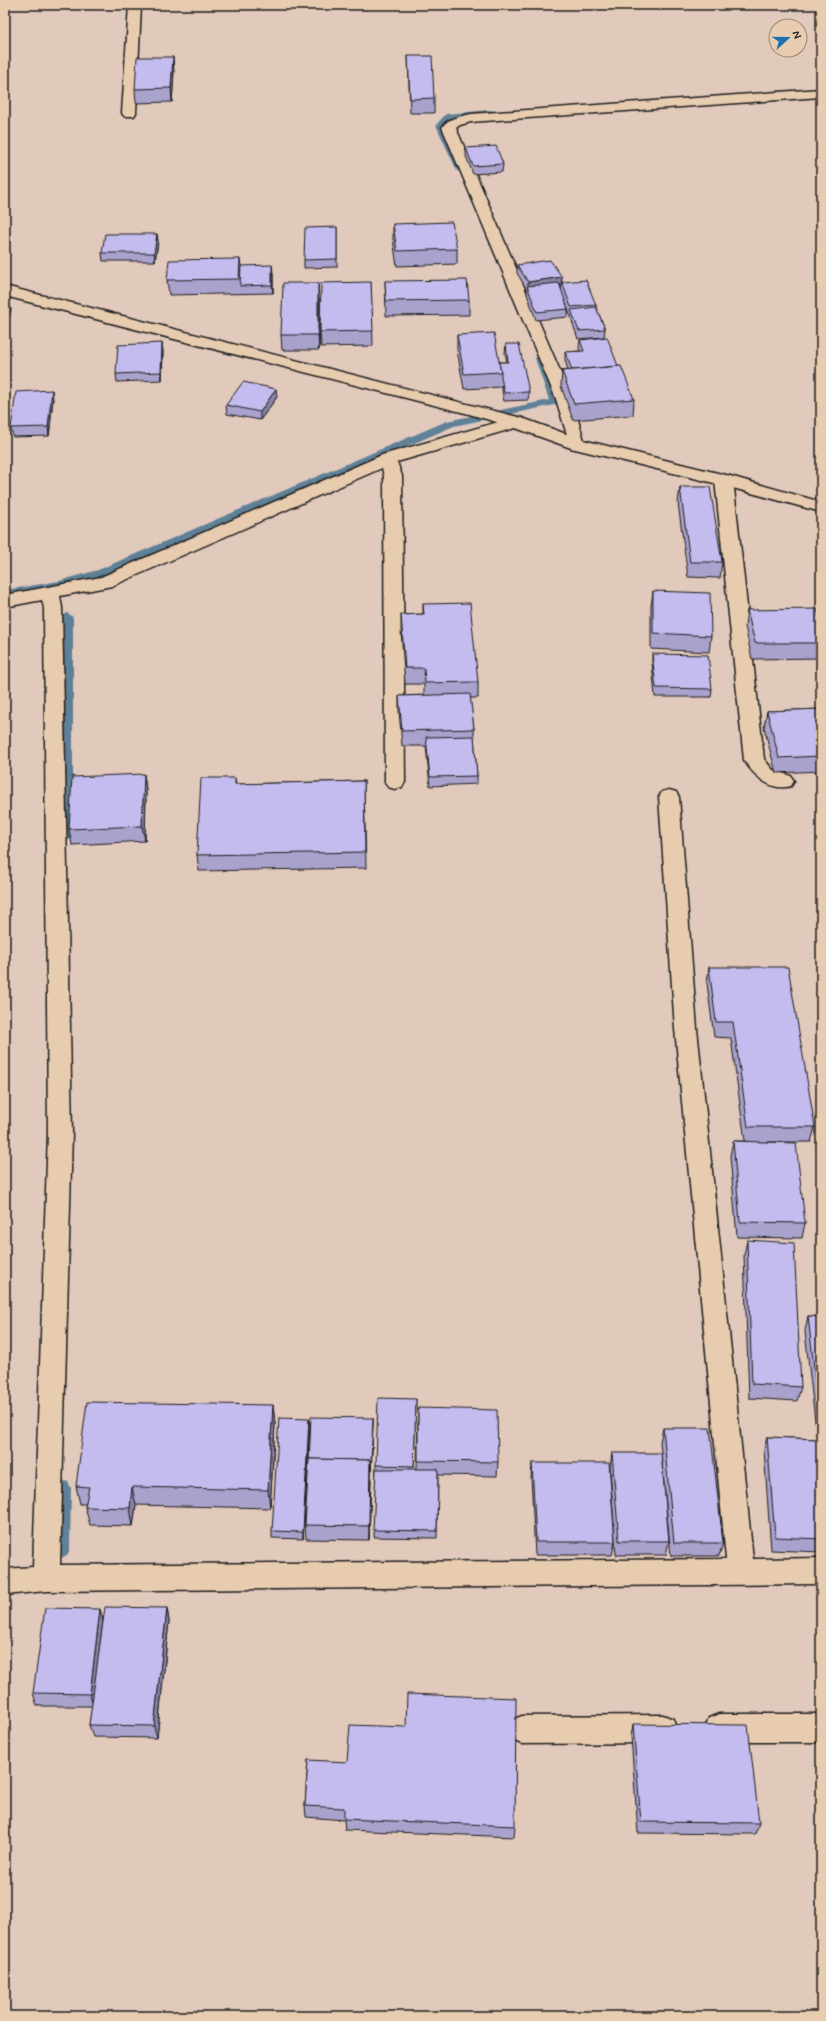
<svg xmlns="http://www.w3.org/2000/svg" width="826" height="2021" font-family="Mynerve,sans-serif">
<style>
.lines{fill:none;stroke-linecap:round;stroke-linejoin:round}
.stream{fill:#5f8198;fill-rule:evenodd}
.service-casing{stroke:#1c1c1c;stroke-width:3}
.minor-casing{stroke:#1c1c1c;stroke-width:3}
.tertiary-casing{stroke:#1c1c1c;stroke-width:3}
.service{fill:#e8ccaf;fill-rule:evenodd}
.minor{fill:#e8ccaf;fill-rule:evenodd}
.tertiary{fill:#e8ccaf;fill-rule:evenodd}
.wall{fill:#a9a2cd;stroke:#1c1c1c}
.shaded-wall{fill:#8984a7;stroke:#1c1c1c}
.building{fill:#c4bcee;stroke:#1c1c1c}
</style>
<rect width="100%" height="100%" fill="#e1c9bc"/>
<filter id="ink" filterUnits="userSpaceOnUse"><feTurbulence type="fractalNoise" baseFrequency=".025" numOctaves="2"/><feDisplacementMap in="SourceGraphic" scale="8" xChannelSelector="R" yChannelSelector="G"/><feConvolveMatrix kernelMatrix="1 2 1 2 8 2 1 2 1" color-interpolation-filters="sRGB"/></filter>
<g filter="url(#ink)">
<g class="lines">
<g class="stream">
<path d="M491 110 496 113 494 115 452 119 446 125 465 169 460 172 457 171 436 125 446 114Z"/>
<path d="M540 355 545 358 561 402 559 404 454 426 106 576 60 589 5 598V590L59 581 98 570 447 421 549 400 535 358Z"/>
<path d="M67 613 73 617V836L71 839 66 841 61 839 59 836 61 617Z"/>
<path d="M62 1480 68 1482 71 1488 70 1549 67 1555 61 1558 55 1555 52 1549 53 1488 56 1482Z"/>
</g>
<g class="service-casing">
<path id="service" d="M129 5H141L136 113 134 116H124L122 113Z"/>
</g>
<g class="minor-casing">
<g id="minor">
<path d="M821 89V97L471 122 460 125 456 128 572 399 585 444 583 448 577 449 571 448 556 399 442 127C449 117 460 117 471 114Z"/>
<path d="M516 417 522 418 524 422 522 426 397 462 402 476 405 782 402 787 395 789 388 787 385 782 384 476 382 468 112 586 60 596 62 608 72 1133 60 1565 726 1559 675 1029 659 797 662 792 669 790 676 792 679 797 697 1029 753 1559 821 1558V1584L46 1591 5 1595V1569L33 1567 48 1133 44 608 42 600 5 607V595L101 577 382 455Z"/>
<path d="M724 475 730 476 733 480 764 759 773 770 791 776 794 781 791 786C771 792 754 776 744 760L715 480 718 476Z"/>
<path d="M719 1714H821V1742H719L709 1738 705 1728 709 1718Z"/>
<path d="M663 1715 673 1719 677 1729 673 1739 663 1743 522 1744 512 1740 508 1730 512 1720 522 1716Z"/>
</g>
</g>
<g class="tertiary-casing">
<path id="tertiary" d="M5 286 522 418 583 440 730 476 821 502V512L718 484 571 448 510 426 469 414 5 296Z"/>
</g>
<use href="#service" class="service"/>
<use href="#minor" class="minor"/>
<use href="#tertiary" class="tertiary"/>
</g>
<g class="wall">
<path d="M408 56 434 98V113H410Z"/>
<path d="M174 71 172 102 136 103 135 89Z"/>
<path d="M466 148 503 164 502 172 473 174 466 156Z"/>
<path d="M393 224 457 249V264L397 266 393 239Z"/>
<path d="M337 227V267L304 268V260Z"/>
<path d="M157 234 158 242 155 261H103L102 253Z"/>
<path d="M240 259 241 266 273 273V293L169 295 167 280Z"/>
<path d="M517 265 562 277 561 285H559L561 290 562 282 596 305V307L605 329 604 337 578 339 571 318V315H570L568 309V317L536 320 527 294V290L517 273Z"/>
<path d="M385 281 469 300V315L386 316Z"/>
<path d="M371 282 373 346 321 347 320 332Z"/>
<path d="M319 298V350H282L281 335Z"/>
<path d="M457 335 499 362H507L505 353 506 344 529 392 528 400 504 401 501 385V387L464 389 457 350Z"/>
<path d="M580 340 618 366 634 399 633 415 573 420 561 386 562 371 568 370 565 360V352L580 351 579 348Z"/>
<path d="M163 351 162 380 117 382 116 374Z"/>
<path d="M277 397 260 420 227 414 226 405Z"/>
<path d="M53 399 49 436 13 437 11 428Z"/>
<path d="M680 487 722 562 720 578 688 577 678 503Z"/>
<path d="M653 591 711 636 709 652 651 649V606Z"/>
<path d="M423 604 478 682V698H470L474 729V736L477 776V784L430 786 426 746H402L399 711V696L424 695V684H405L401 631V615L423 614Z"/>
<path d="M747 610 821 625V658L752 659 745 626Z"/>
<path d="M652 654 712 689 711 697H655L652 663Z"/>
<path d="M821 709V771L776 773 764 727 767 711Z"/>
<path d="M144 774 146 790 145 841 72 845 69 829Z"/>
<path d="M235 778 236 784 364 781 366 868 199 871 197 855Z"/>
<path d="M709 967 815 1127 811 1142H767L805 1223 802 1238 737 1237 730 1156 733 1141H745L731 1038 714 1037 707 983Z"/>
<path d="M747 1240 801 1387 797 1401 749 1398 744 1255Z"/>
<path d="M808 1316 821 1317V1552L771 1550 764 1450 767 1437 817 1439 805 1331Z"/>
<path d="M416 1399 414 1469H417L418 1408 498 1462 497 1476 438 1475 437 1538 374 1537 376 1465Z"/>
<path d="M273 1405 275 1424 270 1508 136 1505 133 1526 90 1525 85 1507 86 1504H80L76 1486Z"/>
<path d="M373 1418 369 1540 306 1539 305 1525Z"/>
<path d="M309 1419 310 1427 303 1539 272 1538V1531Z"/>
<path d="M663 1428 723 1543 719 1556H671L660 1442Z"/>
<path d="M612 1453 669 1541 666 1555H616L610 1467Z"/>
<path d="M532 1463 615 1542 612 1555H535L531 1477Z"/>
<path d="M167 1608 169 1621 157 1738 93 1737 89 1725 92 1706H37L33 1693 100 1609 103 1621Z"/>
<path d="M633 1724 759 1823 755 1834 638 1833 631 1736Z"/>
<path d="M308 1760 515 1826 514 1837 345 1830 344 1820 306 1817 305 1806Z"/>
</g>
<g class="shaded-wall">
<path d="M173 57 174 71 172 102 171 88Z"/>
<path d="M157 234 158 242 155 261 154 253Z"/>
<path d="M272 265 273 273V293L272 285Z"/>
<path d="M562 277 561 285 529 290 528 287V282Z"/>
<path d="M318 283 319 298V350L318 335Z"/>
<path d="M8 295 11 310 5 334V309Z"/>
<path d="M162 343 163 351 162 380 161 372Z"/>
<path d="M276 389 277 397 260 420V412Z"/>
<path d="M52 390 53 399 49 436 48 427Z"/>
<path d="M144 774 146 790 145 841 142 826Z"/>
<path d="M273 1405 275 1424 270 1508 268 1490Z"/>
<path d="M373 1418V1425L371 1472V1465Z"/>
<path d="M309 1419 310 1427 303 1539V1532Z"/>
<path d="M370 1460 371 1474 369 1540V1526Z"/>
<path d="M132 1487 136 1505 133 1526 130 1508Z"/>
<path d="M167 1608 169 1621 157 1738 154 1726Z"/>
<path d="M100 1609 103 1621 93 1706 90 1694Z"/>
</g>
<g class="building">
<path d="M408 56H432L434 98 410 99Z"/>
<path d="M137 57H173L171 88 135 89Z"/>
<path d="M496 146 503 164 473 166 466 148Z"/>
<path d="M452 222 457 249 397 251 393 224Z"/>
<path d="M337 227V259L304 260 305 228Z"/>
<path d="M105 234H157L154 253H102Z"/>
<path d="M240 259 239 279 167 280 169 260Z"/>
<path d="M550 260 562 277 528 282 517 265Z"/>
<path d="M272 265V285L240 286 241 266Z"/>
<path d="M467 280 469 300 386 301 385 281Z"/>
<path d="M586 280 596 305 571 307 562 282Z"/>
<path d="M371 282 373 331 320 332 321 283Z"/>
<path d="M283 283H318V335H281Z"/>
<path d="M559 283 568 309 537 312 527 286Z"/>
<path d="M5 295H8L5 309Z"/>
<path d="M596 307 605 329 579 331 571 310Z"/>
<path d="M494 333 501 372 464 374 457 335Z"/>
<path d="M607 337 618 366 572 370 565 352 584 351 580 340Z"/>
<path d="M162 343 161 372 116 374 118 345Z"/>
<path d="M506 344H519L529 392 504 393 501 377V372L499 362H508Z"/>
<path d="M621 366 634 399 574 404 562 371Z"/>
<path d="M243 382 276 389 260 412 226 405Z"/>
<path d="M52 390 48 427 11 428 16 392Z"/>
<path d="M680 487H710L722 562H690Z"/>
<path d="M653 591 710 593 711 636 653 633Z"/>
<path d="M470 603 478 682 425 683 424 668H405L401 615 424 614 423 604Z"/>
<path d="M817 609 821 625V643H755L747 610Z"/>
<path d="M652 654 708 655 712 689 656 688Z"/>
<path d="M470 694 474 729 402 731 399 696Z"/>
<path d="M821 709V756L779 758 767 711Z"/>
<path d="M474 736 477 776 430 777 426 737Z"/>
<path d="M144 774 142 826 69 829 72 777Z"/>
<path d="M201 778H235V784L364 781 365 852 197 855Z"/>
<path d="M709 967H788L815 1127H748L733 1022H716Z"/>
<path d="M733 1141 796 1143 805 1223 740 1222Z"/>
<path d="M747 1240 794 1243 801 1387 752 1384Z"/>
<path d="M808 1316 821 1317V1428Z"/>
<path d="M378 1398 416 1399 414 1466 376 1465Z"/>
<path d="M87 1402 273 1405 268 1490 132 1487 130 1508 85 1507 89 1487 76 1486Z"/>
<path d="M418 1408 497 1410 498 1462 418 1461Z"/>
<path d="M311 1417 373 1418 371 1465 370 1460 309 1459V1463Z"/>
<path d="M279 1418 309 1419 303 1532 272 1531Z"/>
<path d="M663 1428H710L723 1543H674Z"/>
<path d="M767 1437 818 1439 821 1465V1539L775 1537Z"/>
<path d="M612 1453H661L669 1541H619Z"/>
<path d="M309 1459 370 1460 369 1526 305 1525Z"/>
<path d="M532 1463H609L615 1542H536Z"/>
<path d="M376 1469H438L437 1531 373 1530Z"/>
<path d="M105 1607 167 1608 154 1726 89 1725Z"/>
<path d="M45 1608 100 1609 90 1694 33 1693Z"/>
<path d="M407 1694 516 1698 515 1826 344 1819V1808L305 1806 308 1760 347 1762 350 1725 406 1727Z"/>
<path d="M633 1724 748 1725 759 1823 641 1822Z"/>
</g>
</g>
<rect width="826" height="2021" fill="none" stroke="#e8ccaf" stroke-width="20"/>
<rect x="10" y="10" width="806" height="2001" fill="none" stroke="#1c1c1c" stroke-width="1.5" filter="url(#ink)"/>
<g transform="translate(788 38) rotate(69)"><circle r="19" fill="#e8ccaf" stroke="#968674"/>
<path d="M0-3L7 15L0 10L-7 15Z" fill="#1f6fb2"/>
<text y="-6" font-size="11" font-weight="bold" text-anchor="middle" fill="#1c1c1c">N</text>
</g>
</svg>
